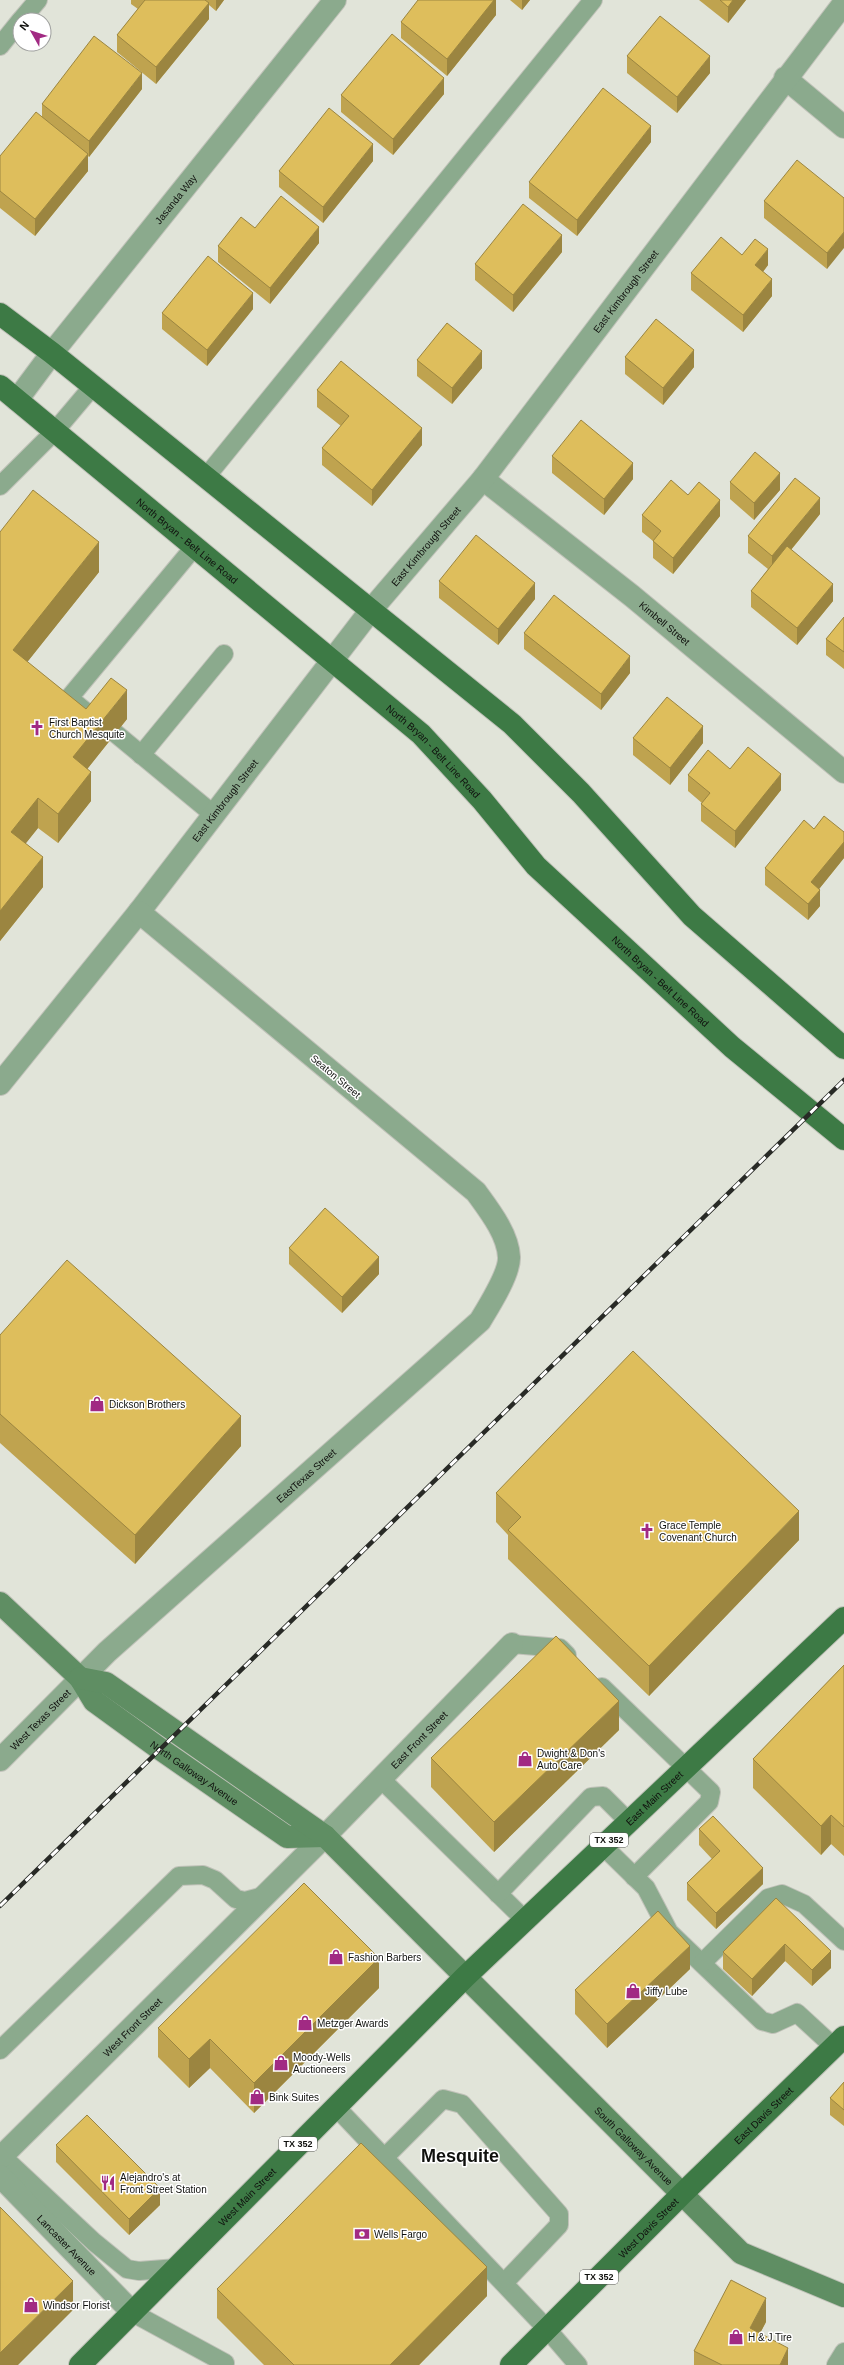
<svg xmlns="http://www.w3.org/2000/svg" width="844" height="2365" font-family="Arial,sans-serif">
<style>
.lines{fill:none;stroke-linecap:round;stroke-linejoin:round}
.lane-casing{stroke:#c0c2b9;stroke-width:20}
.street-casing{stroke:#c0c2b9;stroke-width:24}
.secondary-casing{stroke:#c0c2b9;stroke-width:24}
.primary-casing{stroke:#c0c2b9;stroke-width:24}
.lane{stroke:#8baa8d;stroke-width:18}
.street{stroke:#8baa8d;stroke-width:22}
.secondary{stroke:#5f8e63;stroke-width:22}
.primary{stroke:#3d7a45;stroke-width:22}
.rail-casing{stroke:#282a26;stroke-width:4.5}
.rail{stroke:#fff;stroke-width:3;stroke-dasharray:9;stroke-linecap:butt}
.wall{fill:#bfa34f}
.shaded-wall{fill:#9b8540}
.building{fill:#debe5c;stroke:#9b8540}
.labels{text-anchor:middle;stroke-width:3;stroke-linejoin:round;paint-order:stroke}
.shield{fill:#fff;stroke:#585856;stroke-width:1}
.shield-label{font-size:9px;font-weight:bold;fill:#10110e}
.street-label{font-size:10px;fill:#10110e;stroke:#fff}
.poi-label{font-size:10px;fill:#10110e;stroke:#fff;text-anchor:start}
.town-label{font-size:18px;font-weight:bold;fill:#10110e;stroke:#fff}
</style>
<rect width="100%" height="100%" fill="#e1e4d9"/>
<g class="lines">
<g class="lane-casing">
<g id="lane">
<path d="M21 20 38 0"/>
<path d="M0 46 20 21"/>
<path d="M206 477 593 0"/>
<path d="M0 486 55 431 93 386"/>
<path d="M86 712 69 698 195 546"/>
<path d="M115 733 213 814"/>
<path d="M141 755 224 654"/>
<path d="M512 1644 560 1648 567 1655"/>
<path d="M602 1687 711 1792 709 1802 634 1877"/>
<path d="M381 1779 525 1920"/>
<path d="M603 1846 646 1888 669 1932 762 2021 773 2024 797 2013 834 2047"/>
<path d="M498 1894 591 1797 603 1796 629 1822"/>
<path d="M702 1963 768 1898 782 1894 804 1904 844 1941"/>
<path d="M0 2050 179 1876 203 1875 215 1880 236 1899 245 1901 264 1896"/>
<path d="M335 2106 547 2329 578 2365"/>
<path d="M2 2156 94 2242 127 2269 139 2271 177 2268"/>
<path d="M384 2158 443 2099 462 2104 559 2214V2225L504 2283"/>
<path d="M133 2313 225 2363 224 2365"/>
<path d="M836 2365 844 2352"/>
</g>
</g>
<g class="street-casing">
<g id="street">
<path d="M785 78 844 127"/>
<path id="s1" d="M17 400 52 353 335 0"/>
<path id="s2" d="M483 479 632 596 844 772"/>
<path id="s3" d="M0 1084 139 912 371 610 483 479 844 3"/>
<path id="s4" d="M0 1760 107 1652 480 1321C489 1306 510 1273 509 1257 508 1234 489 1210 476 1192L139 912"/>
<path id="s5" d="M0 2158 325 1836 512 1644"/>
<path id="s6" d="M0 2176 133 2313"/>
</g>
</g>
<g class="secondary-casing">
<g id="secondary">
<path id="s7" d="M0 1603 80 1678 94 1701 160 1749 287 1837 325 1836"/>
<path id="s8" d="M80 1678 106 1683 325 1836 741 2253 844 2296"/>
</g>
</g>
<g class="primary-casing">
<g id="primary">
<path d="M0 314 52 353 512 724 581 793 692 916 844 1048"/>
<path id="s9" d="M0 386 421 734 482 800 536 866 732 1047 844 1139"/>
<path id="s10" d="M80 2365 465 1977 844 1618"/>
<path id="s11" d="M511 2365 683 2193 844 2037"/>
</g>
</g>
<use href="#lane" class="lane"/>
<use href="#street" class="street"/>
<use href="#secondary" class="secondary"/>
<use href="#primary" class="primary"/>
<g class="rail-casing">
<path id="rail" d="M0 1906 844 1080"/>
</g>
<use href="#rail" class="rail"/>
</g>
<g class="wall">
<path d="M131 0H224L216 11 209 5V19L156 84 117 52V35L138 9 131 4Z"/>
<path d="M494 0H496V15L447 76 401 38V22Z"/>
<path d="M510 0H530L522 10Z"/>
<path d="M699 0H746L728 23Z"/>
<path d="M627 56 710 73 677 113 627 73Z"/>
<path d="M142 89 89 157 88 156V171L35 236 0 208V156L42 117V104Z"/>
<path d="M444 94 393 155 341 112V95Z"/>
<path d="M651 142 577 236 529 198V182Z"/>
<path d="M373 161 323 223 279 187V171Z"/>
<path d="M844 198 827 269 764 218V201Z"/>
<path d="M255 228 319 243 270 304 218 262V246Z"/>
<path d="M562 252 513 312 475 280V264Z"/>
<path d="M742 255 768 265 763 272 772 296 743 332 691 290V273Z"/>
<path d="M253 309 207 366 162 329V313Z"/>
<path d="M625 357 694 367 663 405 625 374Z"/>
<path d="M417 360 482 368 452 404 417 376Z"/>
<path d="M317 390 422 445 372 506 322 465V448L341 426 317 407Z"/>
<path d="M552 456 633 479 604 515 552 473Z"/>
<path d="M730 482 780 490 754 520 730 499Z"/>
<path d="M688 495 720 516 673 574 653 558V541L642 532V515Z"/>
<path d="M820 514 791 550 833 601 797 645 751 607V591L768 569 748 553V536Z"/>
<path d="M0 532 99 572 27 662 86 709 127 719 87 769 91 801 58 843 38 828 25 844 43 887 0 941Z"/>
<path d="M439 581 535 599 498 645 439 598Z"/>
<path d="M844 617V669L826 655V639Z"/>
<path d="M524 633 630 673 601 710 524 649Z"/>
<path d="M633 738 703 743 670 785 633 755Z"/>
<path d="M730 769 781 790 735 848 701 821V804L702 803 688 791V775Z"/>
<path d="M814 829 844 832V858L819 889 820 906 808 920 765 885V868Z"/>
<path d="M289 1248 379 1274 342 1313 289 1264Z"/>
<path d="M0 1335 241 1446 135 1564 0 1443Z"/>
<path d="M496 1493 799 1540 649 1696 508 1559V1535L496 1522Z"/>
<path d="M844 1665V1856L831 1844 821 1855 753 1788V1759Z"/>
<path d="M619 1730 494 1852 431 1787V1758Z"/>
<path d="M699 1829 763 1884 716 1929 687 1900V1883L712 1859 699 1845Z"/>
<path d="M776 1898 831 1968 812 1986 785 1961 752 1996 723 1969V1952Z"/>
<path d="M690 1969 607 2048 575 2014V1990Z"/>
<path d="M379 1988 254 2113 210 2068 189 2088 158 2057V2028Z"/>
<path d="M844 2082V2126L830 2115V2098Z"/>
<path d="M56 2145 160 2205 129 2235 56 2162Z"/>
<path d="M217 2289 487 2296 419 2365H264L217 2318Z"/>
<path d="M766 2322 760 2333 788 2365H694V2351Z"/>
</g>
<g class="shaded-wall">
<path d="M216 0H224L216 11Z"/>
<path d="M494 0H496V15L447 76V59Z"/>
<path d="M522 0H530L522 10Z"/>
<path d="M733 0H746L728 23V7Z"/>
<path d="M209 3V19L156 84V67Z"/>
<path d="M710 56V73L677 113V97Z"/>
<path d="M142 73V89L89 157V141Z"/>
<path d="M444 78V94L393 155V139Z"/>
<path d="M651 126V142L577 236V220Z"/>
<path d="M373 144V161L323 223V207Z"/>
<path d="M88 154V171L35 236V219Z"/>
<path d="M319 227V243L270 304V288Z"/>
<path d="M844 232V248L827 269V253Z"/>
<path d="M562 235V252L513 312V295Z"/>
<path d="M768 249V265L755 282V265Z"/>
<path d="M772 279V296L743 332V315Z"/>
<path d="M253 293V309L207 366V350Z"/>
<path d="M694 350V367L663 405V388Z"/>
<path d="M482 351V368L452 404V388Z"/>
<path d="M422 428V445L372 506V490Z"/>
<path d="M633 463V479L604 515V499Z"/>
<path d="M780 473V490L754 520V503Z"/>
<path d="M820 498V514L772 573V556Z"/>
<path d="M720 500V516L673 574V558Z"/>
<path d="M99 542V572L13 680V650Z"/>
<path d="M535 583V599L498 645V629Z"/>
<path d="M833 584V601L797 645V628Z"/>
<path d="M630 656V673L601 710V694Z"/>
<path d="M127 690V719L73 787V757Z"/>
<path d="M703 726V743L670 785V768Z"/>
<path d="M91 772V801L58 843V814Z"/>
<path d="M781 774V790L735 848V831Z"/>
<path d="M38 798V828L11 862V832Z"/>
<path d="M844 842V858L811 899V882Z"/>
<path d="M43 857V887L0 941V911Z"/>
<path d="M820 890V906L808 920V904Z"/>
<path d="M379 1257V1274L342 1313V1297Z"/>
<path d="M241 1416V1446L135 1564V1535Z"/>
<path d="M799 1511V1540L649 1696V1666Z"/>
<path d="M619 1701V1730L494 1852V1822Z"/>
<path d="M831 1815V1844L821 1855V1826Z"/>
<path d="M763 1868V1884L716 1929V1913Z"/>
<path d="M785 1944V1961L752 1996V1979Z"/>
<path d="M690 1946V1969L607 2048V2024Z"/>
<path d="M831 1951V1968L812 1986V1970Z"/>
<path d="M379 1958V1988L254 2113V2083Z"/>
<path d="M210 2039V2068L189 2088V2059Z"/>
<path d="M160 2188V2205L129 2235V2219Z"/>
<path d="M487 2267V2296L419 2365H390Z"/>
<path d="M73 2281V2310L18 2365H0V2353Z"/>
<path d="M766 2298V2322L750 2352V2328Z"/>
<path d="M788 2348V2365H780Z"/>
</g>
<g class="building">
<path d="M145 0H205L209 3 156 67 117 35Z"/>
<path d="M418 0H494L447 59 401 22Z"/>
<path d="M720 0H733L728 7Z"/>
<path d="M660 16 710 56 677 97 627 56Z"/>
<path d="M392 34 444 78 393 139 341 95Z"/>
<path d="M94 36 142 73 89 141 42 104Z"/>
<path d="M603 88 651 126 577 220 529 182Z"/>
<path d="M329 108 373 144 323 207 279 171Z"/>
<path d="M36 112 88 154 35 219 0 191V156Z"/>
<path d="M797 160 844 198V232L827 253 764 201Z"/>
<path d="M281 196 319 227 270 288 218 246 241 217 255 228Z"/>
<path d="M523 204 562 235 513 295 475 264Z"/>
<path d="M721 237 742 255 755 239 768 249 755 265 772 279 743 315 691 273Z"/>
<path d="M208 256 253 293 207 350 162 313Z"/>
<path d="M656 319 694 350 663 388 625 357Z"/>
<path d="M447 323 482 351 452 388 417 360Z"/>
<path d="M341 361 422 428 372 490 322 448 349 416 317 390Z"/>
<path d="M581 420 633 463 604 499 552 456Z"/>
<path d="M755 452 780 473 754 503 730 482Z"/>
<path d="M795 478 820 498 772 556 748 536Z"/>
<path d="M671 480 688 495 699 482 720 500 673 558 653 541 661 531 642 515Z"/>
<path d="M33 490 99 542 13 650 86 709 111 678 127 690 73 757 91 772 58 814 38 798 11 832 43 857 0 911V532Z"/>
<path d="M476 535 535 583 498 629 439 581Z"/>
<path d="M787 546 833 584 797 628 751 591Z"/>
<path d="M554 595 630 656 601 694 524 633Z"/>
<path d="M844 617V652L826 639Z"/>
<path d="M667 697 703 726 670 768 633 738Z"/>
<path d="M748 747 781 774 735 831 701 804 710 793 688 775 708 750 730 769Z"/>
<path d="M824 816 844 832V842L811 882 820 890 808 904 765 868 804 820 814 829Z"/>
<path d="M325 1208 379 1257 342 1297 289 1248Z"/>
<path d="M67 1260 241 1416 135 1535 0 1414V1335Z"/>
<path d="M633 1351 799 1511 649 1666 508 1530 521 1517 496 1493Z"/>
<path d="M556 1636 619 1701 494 1822 431 1758Z"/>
<path d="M844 1665V1827L831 1815 821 1826 753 1759Z"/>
<path d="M713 1816 763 1868 716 1913 687 1883 720 1851 699 1829Z"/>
<path d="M304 1883 379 1958 254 2083 210 2039 189 2059 158 2028Z"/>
<path d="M776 1898 831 1951 812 1970 785 1944 752 1979 723 1952Z"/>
<path d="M658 1911 690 1946 607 2024 575 1990Z"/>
<path d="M844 2082V2110L830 2098Z"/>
<path d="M87 2115 160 2188 129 2219 56 2145Z"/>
<path d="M361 2143 487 2267 390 2365H294L217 2289Z"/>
<path d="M0 2207 73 2281 0 2353Z"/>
<path d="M731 2280 766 2298 750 2328 788 2348 780 2365H722L694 2351Z"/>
</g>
<defs>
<g id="church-bare" transform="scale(1.2)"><path d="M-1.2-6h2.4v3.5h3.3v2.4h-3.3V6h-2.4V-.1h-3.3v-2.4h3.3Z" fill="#a12a83" stroke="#fff" stroke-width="2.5" paint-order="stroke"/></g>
<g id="shop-bare" transform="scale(1.2)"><path d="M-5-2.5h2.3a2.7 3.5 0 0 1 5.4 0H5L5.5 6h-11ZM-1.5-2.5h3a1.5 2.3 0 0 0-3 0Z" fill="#a12a83" stroke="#fff" stroke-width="2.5" paint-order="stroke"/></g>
<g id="restaurant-bare" transform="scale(1.2)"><path d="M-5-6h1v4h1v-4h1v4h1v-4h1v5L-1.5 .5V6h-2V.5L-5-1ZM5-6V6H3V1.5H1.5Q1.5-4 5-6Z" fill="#a12a83" stroke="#fff" stroke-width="2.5" paint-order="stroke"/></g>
<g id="bank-bare" transform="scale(1.2)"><path d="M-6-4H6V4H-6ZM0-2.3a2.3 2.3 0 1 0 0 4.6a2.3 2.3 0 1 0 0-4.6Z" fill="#a12a83" stroke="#fff" stroke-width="2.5" paint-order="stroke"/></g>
</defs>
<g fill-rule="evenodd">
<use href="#church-bare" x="37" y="728"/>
<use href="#shop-bare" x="97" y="1404"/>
<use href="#church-bare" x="647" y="1531"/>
<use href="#shop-bare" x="525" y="1759"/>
<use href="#shop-bare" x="336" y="1957"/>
<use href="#shop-bare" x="633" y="1991"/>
<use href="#shop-bare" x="305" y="2023"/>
<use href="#shop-bare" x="281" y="2063"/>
<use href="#shop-bare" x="257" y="2097"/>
<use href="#restaurant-bare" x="108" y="2183"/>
<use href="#bank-bare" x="362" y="2234"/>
<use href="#shop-bare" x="31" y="2305"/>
<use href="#shop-bare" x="736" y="2337"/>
</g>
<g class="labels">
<g class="shield">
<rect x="590" y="1833" width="38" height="14" rx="3"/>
<rect x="279" y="2137" width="38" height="14" rx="3"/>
<rect x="580" y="2270" width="38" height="14" rx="3"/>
</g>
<g class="shield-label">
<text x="609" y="1843">TX 352</text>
<text x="298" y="2147">TX 352</text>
<text x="599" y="2280">TX 352</text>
</g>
<g class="street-label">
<text dy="4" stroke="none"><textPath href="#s1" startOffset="256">Jasanda Way</textPath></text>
<text dy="4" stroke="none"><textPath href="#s3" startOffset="1010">East Kimbrough Street</textPath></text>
<text dy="4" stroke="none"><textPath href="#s9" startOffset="243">North Bryan - Belt Line Road</textPath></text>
<text dy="4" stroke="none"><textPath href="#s3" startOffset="686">East Kimbrough Street</textPath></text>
<text dy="4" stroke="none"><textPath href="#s2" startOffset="232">Kimbell Street</textPath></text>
<text dy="4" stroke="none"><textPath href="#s9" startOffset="567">North Bryan - Belt Line Road</textPath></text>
<text dy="4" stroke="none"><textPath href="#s3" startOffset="362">East Kimbrough Street</textPath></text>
<text dy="4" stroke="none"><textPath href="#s9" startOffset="891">North Bryan - Belt Line Road</textPath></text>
<text transform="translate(336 1076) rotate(40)" y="4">Seaton Street</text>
<text dy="4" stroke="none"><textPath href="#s4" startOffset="418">EastTexas Street</textPath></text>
<text dy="4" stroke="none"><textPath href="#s4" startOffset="57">West Texas Street</textPath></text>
<text dy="4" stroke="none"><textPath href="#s5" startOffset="592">East Front Street</textPath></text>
<text dy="4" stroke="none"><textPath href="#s7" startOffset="260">North Galloway Avenue</textPath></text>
<text dy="4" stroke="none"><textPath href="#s10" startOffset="807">East Main Street</textPath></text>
<text dy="4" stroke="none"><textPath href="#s5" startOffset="186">West Front Street</textPath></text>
<text dy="4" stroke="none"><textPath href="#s11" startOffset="355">East Davis Street</textPath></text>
<text dy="4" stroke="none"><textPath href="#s8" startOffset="731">South Galloway Avenue</textPath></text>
<text dy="4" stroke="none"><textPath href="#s10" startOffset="237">West Main Street</textPath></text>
<text dy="4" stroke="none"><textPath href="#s11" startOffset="194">West Davis Street</textPath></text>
<text dy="4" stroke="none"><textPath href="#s6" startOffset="96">Lancaster Avenue</textPath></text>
</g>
<g class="poi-label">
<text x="49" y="726">First Baptist<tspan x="49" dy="12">Church Mesquite</tspan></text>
<text x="109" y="1408">Dickson Brothers</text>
<text x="659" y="1529">Grace Temple<tspan x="659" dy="12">Covenant Church</tspan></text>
<text x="537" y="1757">Dwight &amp; Don's<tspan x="537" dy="12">Auto Care</tspan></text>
<text x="348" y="1961">Fashion Barbers</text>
<text x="645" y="1995">Jiffy Lube</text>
<text x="317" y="2027">Metzger Awards</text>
<text x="293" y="2061">Moody-Wells<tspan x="293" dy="12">Auctioneers</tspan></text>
<text x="269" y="2101">Bink Suites</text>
<text x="120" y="2181">Alejandro's at<tspan x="120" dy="12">Front Street Station</tspan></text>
<text x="374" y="2238">Wells Fargo</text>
<text x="43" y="2309">Windsor Florist</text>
<text x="748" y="2341">H &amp; J Tire</text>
</g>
<g class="town-label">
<text x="460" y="2162">Mesquite</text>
</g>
</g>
<g transform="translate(32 32) rotate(309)"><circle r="19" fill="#ffffff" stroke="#9fa09f"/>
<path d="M0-3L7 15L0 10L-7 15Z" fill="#a12a83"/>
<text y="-6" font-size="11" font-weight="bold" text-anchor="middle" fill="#10110e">N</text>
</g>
</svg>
